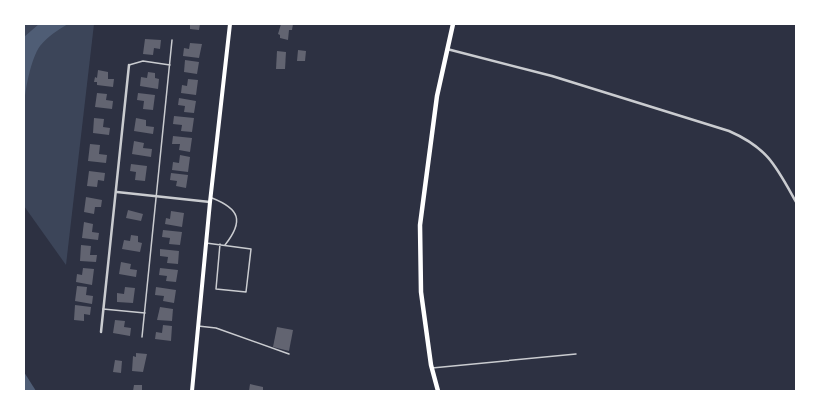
<svg xmlns="http://www.w3.org/2000/svg" width="820" height="415" font-family="Figtree,sans-serif">
<style>
.green{fill:#3c4559}
.water{fill:#4f5d75}
.building{fill:#626471}
.lines{fill:none;stroke-linecap:round;stroke-linejoin:round}
.service{stroke:#caccd0;stroke-width:1.5}
.minor{stroke:#caccd0;stroke-width:2.5}
.secondary{stroke:#fff;stroke-width:4}
.primary{stroke:#fff;stroke-width:4.5}
</style>
<rect width="100%" height="100%" fill="#2d3142"/>
<path class="green" d="M24 24H94L66 265 24 206Z"/>
<g class="water">
<path d="M39 24H68C58 30 48 36 40 46 31 58 24 93 24 110V37Z"/>
<path d="M24 372 36 391H24Z"/>
</g>
<g class="building">
<path d="M190 24H200L199 30 190 29Z"/>
<path d="M281 24H293L292 30H289L288 40 280 38V35L278 34Z"/>
<path d="M145 39 161 40 160 49 154 48 153 55 143 54Z"/>
<path d="M190 43 202 44 199 58 183 56 184 48 189 49Z"/>
<path d="M298 50 306 51 305 61H297Z"/>
<path d="M277 51 286 52 285 69H276Z"/>
<path d="M185 60 199 62 197 74 184 72Z"/>
<path d="M98 70 108 72V79H114L113 87 97 85V82H94L95 77 97 78Z"/>
<path d="M148 72 155 73V78L159 79 158 89 140 86 141 77 147 78Z"/>
<path d="M188 79 198 80 196 95 181 93 182 85 187 86Z"/>
<path d="M97 93 107 94 106 100 113 101 112 109 95 107Z"/>
<path d="M138 93 155 95 153 110 143 109 144 101 137 100Z"/>
<path d="M179 98 196 101 194 113 184 112 185 106 178 105Z"/>
<path d="M174 116 194 118 192 132 181 131 182 125 173 124Z"/>
<path d="M94 118 104 119 103 127 110 128 109 135 93 133Z"/>
<path d="M136 118 146 120V126L154 127 153 134 134 131Z"/>
<path d="M173 136 192 138 190 152 179 150 180 144H172Z"/>
<path d="M134 141 144 143 143 148 152 149 151 157 132 154Z"/>
<path d="M90 144 100 145 99 154 107 155 106 163 88 161Z"/>
<path d="M180 155 190 157 188 172 172 170 173 162 179 163Z"/>
<path d="M131 164 147 166 145 181 135 180 136 172 130 171Z"/>
<path d="M89 171 105 173 104 181 98 180 97 187 87 186Z"/>
<path d="M171 173 188 175 186 188 176 186 177 181 170 180Z"/>
<path d="M86 197 102 200 101 207H95L94 214 84 212Z"/>
<path d="M128 210 143 214 141 221 126 218Z"/>
<path d="M171 211 184 213 182 227 165 224 166 218 170 219Z"/>
<path d="M84 222 93 224 92 232 99 233 98 240 82 238Z"/>
<path d="M163 230 182 232 180 245 169 244 170 238 162 237Z"/>
<path d="M131 235 138 236V242L142 243 140 252 122 249 124 240 130 241Z"/>
<path d="M81 245 91 246 90 255H97L96 262 80 261Z"/>
<path d="M160 249 179 251 178 264 167 263 168 257 160 256Z"/>
<path d="M121 262 131 264 130 269 137 270 136 277 119 274Z"/>
<path d="M83 268 94 269 92 285 76 282 77 274 82 275Z"/>
<path d="M160 268 178 270 176 282 166 281 167 276 159 275Z"/>
<path d="M77 286 87 287 86 295 93 296 92 304 75 301Z"/>
<path d="M125 287 135 288 133 303 117 302V293L124 294Z"/>
<path d="M156 287 176 290 174 303 163 301 164 296 155 295Z"/>
<path d="M75 305 91 307 90 315 84 314V321L74 320Z"/>
<path d="M160 307 173 309 172 321 157 320Z"/>
<path d="M115 320 125 321 124 327 131 328 130 336 113 333Z"/>
<path d="M163 325 172 326 171 341 155 339 156 332 162 333Z"/>
<path d="M277 327 293 330 289 351 273 347Z"/>
<path d="M136 353 147 354 143 372 132 371 133 356 136 357Z"/>
<path d="M115 360 122 361 121 373 113 372Z"/>
<path d="M250 384 263 387V391H249Z"/>
<path d="M134 385H142V391H133Z"/>
</g>
<g class="lines">
<g class="service">
<path d="M129 65 143 61 170 65"/>
<path d="M212 198C240 209 244 221 225 245"/>
<path d="M206 243 251 249 246 292 216 289 220 244"/>
<path d="M103 309 145 313"/>
<path d="M198 326 216 328 289 354"/>
<path d="M142 337 172 40"/>
<path d="M432 368 576 354"/>
</g>
<g class="minor">
<path d="M447 49 552 76 729 131C768 148 776 166 796 202"/>
<path d="M117 192 210 202"/>
<path d="M101 332 129 65"/>
</g>
<path class="secondary" d="M192 391 210 202 230 24"/>
<path class="primary" d="M438 391 431 365 421 292 420 225 437 96 453 24"/>
</g>
<rect width="820" height="415" fill="none" stroke="#ffffff" stroke-width="50"/>
</svg>
